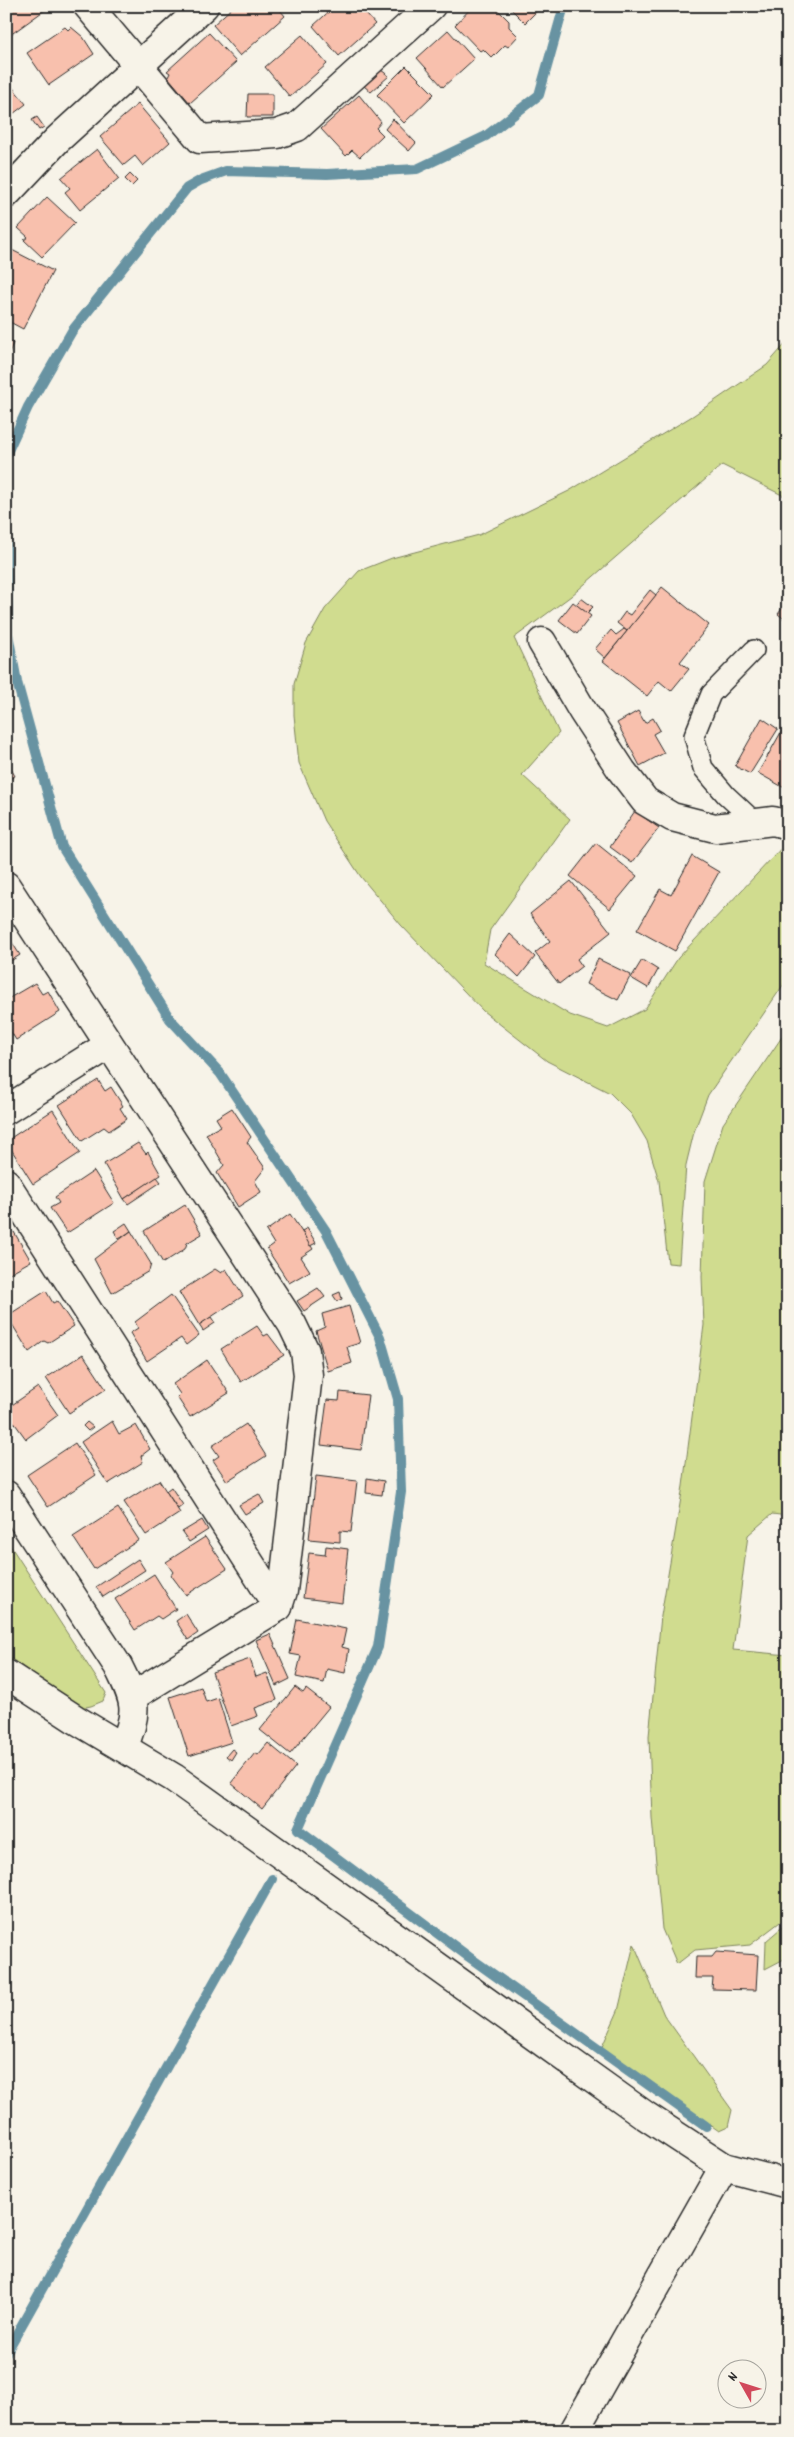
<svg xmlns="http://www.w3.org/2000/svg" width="794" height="2437" font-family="Dekko,sans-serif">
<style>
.green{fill:#d0dc8f;stroke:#7e845d}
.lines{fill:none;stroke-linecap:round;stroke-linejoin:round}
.stream{stroke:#6893a2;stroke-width:10}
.building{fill:#f8c0ad;stroke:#2b2b2b}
.service-casing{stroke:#2b2b2b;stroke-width:22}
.minor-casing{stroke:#2b2b2b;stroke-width:31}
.tertiary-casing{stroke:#2b2b2b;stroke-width:31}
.service{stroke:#f7f3e8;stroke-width:19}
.minor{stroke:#f7f3e8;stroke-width:28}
.tertiary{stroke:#f7f3e8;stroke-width:28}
</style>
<rect width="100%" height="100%" fill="#f7f3e8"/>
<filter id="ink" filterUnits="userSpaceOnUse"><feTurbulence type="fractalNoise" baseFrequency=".02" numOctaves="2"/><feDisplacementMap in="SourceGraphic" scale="10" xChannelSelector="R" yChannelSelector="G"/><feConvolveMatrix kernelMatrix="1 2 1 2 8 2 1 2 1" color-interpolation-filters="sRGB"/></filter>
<g filter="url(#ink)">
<g class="green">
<path d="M788 341V498L722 465 571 596 514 638 559 733 522 775 570 819 490 930 484 963 570 1015 608 1028 645 1009 678 958 788 841V978L708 1095 694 1132 686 1165 679 1264 668 1263 659 1181 647 1141 631 1114 610 1093 547 1061 483 1011 401 925 361 877 324 821 299 763 294 715V684L306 643 325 609 359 571 392 558 479 535 569 491 694 415 767 365Z"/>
<path d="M788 1028V1516L772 1514 748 1535 733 1650 788 1655V1916L750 1945 695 1950 677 1964 662 1929 652 1818 649 1736 661 1616 683 1486 704 1325 702 1277 705 1181 723 1124Z"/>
<path d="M6 1539 106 1693 103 1701 91 1706 80 1708 6 1655Z"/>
<path d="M788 1922V1957L765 1969 766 1941Z"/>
<path d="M634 1944 664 2015 732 2110 728 2127 719 2131 601 2049 618 2011Z"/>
</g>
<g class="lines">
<g class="stream">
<path d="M6 455 28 407 72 331 187 188 201 180 226 171 327 174 417 169 486 136 539 95 564 6"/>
<path d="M6 517 8 634 17 682 62 847 170 1019 220 1073 326 1231 380 1337 398 1399 401 1492 378 1647 298 1829 469 1957 706 2126"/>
<path d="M6 2353 272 1879"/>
</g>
</g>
<g class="building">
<path d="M6 6H48L49 7 6 38Z"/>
<path d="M234 6H277L285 16 240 56 213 25Z"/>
<path d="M335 6H359L375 24 339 56 313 26Z"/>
<path d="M473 6H494L509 21V27L518 36 508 47 505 45 492 58 483 49 480 51 455 25Z"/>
<path d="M508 6H536L539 9 525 23Z"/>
<path d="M65 27 68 30 71 27 83 37 94 54 49 85 27 53Z"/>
<path d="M448 30 474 59 443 87 417 58Z"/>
<path d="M209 33 236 62 190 103 168 77 170 73 167 71Z"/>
<path d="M302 35 327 64 290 97 265 67Z"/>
<path d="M406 66 434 94 404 123 377 95Z"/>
<path d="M381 70 389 76 371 92 364 86Z"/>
<path d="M6 79 26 104 9 117 6 115Z"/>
<path d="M248 94H273V117H247Z"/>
<path d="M359 95 381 122 376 128 383 135 360 157 352 150 346 156 321 129Z"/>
<path d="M138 104 170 142 143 166 135 156 124 165 100 137Z"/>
<path d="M37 117 44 127 39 130 32 120Z"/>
<path d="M393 119 416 143 409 151 385 129Z"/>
<path d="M97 149 119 178 80 210 65 192 70 188 61 178Z"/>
<path d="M130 174 137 181 132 186 125 179Z"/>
<path d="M47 197 75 223 42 257 24 240 28 237 18 228Z"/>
<path d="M6 247 53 271 23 329 6 320Z"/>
<path d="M6 341 13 343 6 361Z"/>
<path d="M662 587 709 625 680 662 689 669 671 691 659 681 647 696 603 661Z"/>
<path d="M650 590 656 595 627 631 617 623 625 612 630 615Z"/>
<path d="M581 598 593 607 587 613 576 605Z"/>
<path d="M788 601V622L778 614Z"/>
<path d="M573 602 591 616 577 634 559 620Z"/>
<path d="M624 629 627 631 605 658 595 649 611 630 616 635Z"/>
<path d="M638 711 645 723 653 718 660 730 653 734 664 753 640 766 617 723Z"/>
<path d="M762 718 778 729 750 774 735 766Z"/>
<path d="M788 720V790L758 773Z"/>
<path d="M6 760 15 776 6 781Z"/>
<path d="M635 811 659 828 632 863 610 847Z"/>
<path d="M596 843 637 876 610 909 570 876Z"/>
<path d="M692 856 719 872 675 951 637 930 660 889 671 895Z"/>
<path d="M571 881 611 932 577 959 582 966 559 984 535 953 550 941 530 914Z"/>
<path d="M6 933 20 955 6 964Z"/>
<path d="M510 934 535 957 519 977 495 954Z"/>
<path d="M598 959 631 975 618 1000 586 984Z"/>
<path d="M642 960 658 970 648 988 631 978Z"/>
<path d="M35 983 42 994 48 991 60 1012 16 1040 6 1024V1000Z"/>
<path d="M98 1080 105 1091 111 1087 123 1106 120 1108 127 1119 109 1131 104 1127 82 1141 59 1105Z"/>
<path d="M232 1108 251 1137 247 1142 265 1168 255 1181 261 1192 238 1207 217 1173 224 1165 206 1134 221 1126 216 1118Z"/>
<path d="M53 1110 80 1153 33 1184 6 1141Z"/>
<path d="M138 1143 146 1154 148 1152 161 1175 124 1199 104 1164Z"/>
<path d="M94 1171 114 1203 67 1233 50 1208 59 1203 55 1197Z"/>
<path d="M157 1177 161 1182 128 1204 124 1199Z"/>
<path d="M185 1205 202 1234 187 1243 185 1249 163 1263 144 1231Z"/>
<path d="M290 1214 313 1249 301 1257 310 1271 289 1283 267 1249 274 1244 266 1231Z"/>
<path d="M126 1223 131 1231 119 1239 114 1231Z"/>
<path d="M307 1228 316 1243 310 1246 302 1231Z"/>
<path d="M131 1231 151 1264 149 1271 112 1293 94 1259Z"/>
<path d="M14 1232 31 1261 6 1275V1237Z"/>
<path d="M215 1269 221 1273 226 1269 243 1296 199 1325 179 1292Z"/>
<path d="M318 1288 325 1297 304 1311 297 1301Z"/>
<path d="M46 1291 53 1303 57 1301 74 1326 48 1343 44 1341 29 1352 7 1316Z"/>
<path d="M340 1292 342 1299 337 1301 333 1295Z"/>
<path d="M171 1295 199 1335 186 1345 181 1338 147 1361 130 1333 138 1328 135 1322Z"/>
<path d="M349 1306 360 1343 347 1347 352 1363 328 1371 316 1331 325 1327 322 1314Z"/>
<path d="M211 1317 215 1323 203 1331 199 1325Z"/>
<path d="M257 1326 264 1336 268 1334 284 1355 241 1382 221 1349Z"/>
<path d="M83 1354 106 1389 69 1413 46 1378Z"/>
<path d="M207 1360 229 1393 190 1417 177 1397 180 1394 173 1384Z"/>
<path d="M38 1387 58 1415 26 1439 13 1421 8 1424 6 1421V1409Z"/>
<path d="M340 1392 368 1395 361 1450 321 1445 327 1400 339 1401Z"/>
<path d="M112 1421 119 1434 136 1425 150 1449 141 1456 143 1462 108 1484 81 1442Z"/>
<path d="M87 1422 93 1427 88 1431 83 1426Z"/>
<path d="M246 1424 266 1456 227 1481 213 1460 219 1456 212 1446Z"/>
<path d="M75 1443 96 1475 48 1507 27 1475Z"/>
<path d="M316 1476 357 1481 351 1532 340 1531V1542L309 1539Z"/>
<path d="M367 1478 384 1481 382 1495 366 1493Z"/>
<path d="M159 1480 180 1513 146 1535 124 1502Z"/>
<path d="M171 1487 183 1505 178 1509 166 1491Z"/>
<path d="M259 1494 264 1503 245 1514 239 1505Z"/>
<path d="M118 1508 139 1540 94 1569 73 1537Z"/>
<path d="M202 1520 208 1530 189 1542 182 1532Z"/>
<path d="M205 1537 227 1569 186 1595 171 1575 173 1572 166 1562Z"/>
<path d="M326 1546 348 1549 342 1603 303 1598 309 1553 325 1555Z"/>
<path d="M138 1559 145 1570 103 1597 96 1587Z"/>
<path d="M154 1574 176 1609 161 1619 157 1616 135 1630 115 1599Z"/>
<path d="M186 1614 198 1633 188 1640 176 1621Z"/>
<path d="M297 1619 346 1629 342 1647 349 1649 345 1673 327 1669 324 1683 296 1677 301 1656 290 1654Z"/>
<path d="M270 1634 290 1679 276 1686 256 1640Z"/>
<path d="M250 1659 256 1677 267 1673 277 1700 255 1708 258 1716 231 1726 212 1672Z"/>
<path d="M201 1687 206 1702 218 1698 232 1742 189 1756 170 1697Z"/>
<path d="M295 1687 303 1693 306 1689 329 1707 290 1754 260 1730Z"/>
<path d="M268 1743 296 1766 262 1809 231 1783 255 1753 258 1755Z"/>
<path d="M232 1749 236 1752 231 1760 226 1756Z"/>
<path d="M716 1952 758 1955 756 1990 712 1989 713 1978H695L696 1957H712Z"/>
</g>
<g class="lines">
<g class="service-casing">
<path id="service" d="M754 650 711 694 694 736 703 768 726 795 755 822"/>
</g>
<g class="minor-casing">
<g id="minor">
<path d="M88 6 200 139 277 134 297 127 431 6"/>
<path d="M6 194 57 140 204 6"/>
<path d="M542 642 582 710 622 771 645 801 672 817 715 828 773 821 788 825"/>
<path d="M6 886 292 1324 305 1351 308 1375 283 1591 278 1607 133 1696"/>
<path d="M6 1110 109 1045"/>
<path d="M6 1183 278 1607"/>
<path d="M6 1674 75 1719 174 1778 646 2116 724 2167 788 2184"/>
<path d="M574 2431 724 2167"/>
</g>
</g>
<g class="tertiary-casing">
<path id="tertiary" d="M6 1495 118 1666C135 1700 140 1711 123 1747"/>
</g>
<use href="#service" class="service"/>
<use href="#minor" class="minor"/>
<use href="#tertiary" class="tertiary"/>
</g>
</g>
<rect width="794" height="2437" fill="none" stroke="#f7f3e8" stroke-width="25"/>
<rect x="12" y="12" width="769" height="2412" fill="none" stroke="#2b2b2b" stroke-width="2" filter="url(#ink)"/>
<g transform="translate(742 2384) rotate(309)"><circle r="24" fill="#f7f3e8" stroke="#a5a39c"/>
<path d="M0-4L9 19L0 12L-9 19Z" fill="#d1495b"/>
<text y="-8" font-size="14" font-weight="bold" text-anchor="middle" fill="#2b2b2b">N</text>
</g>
</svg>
